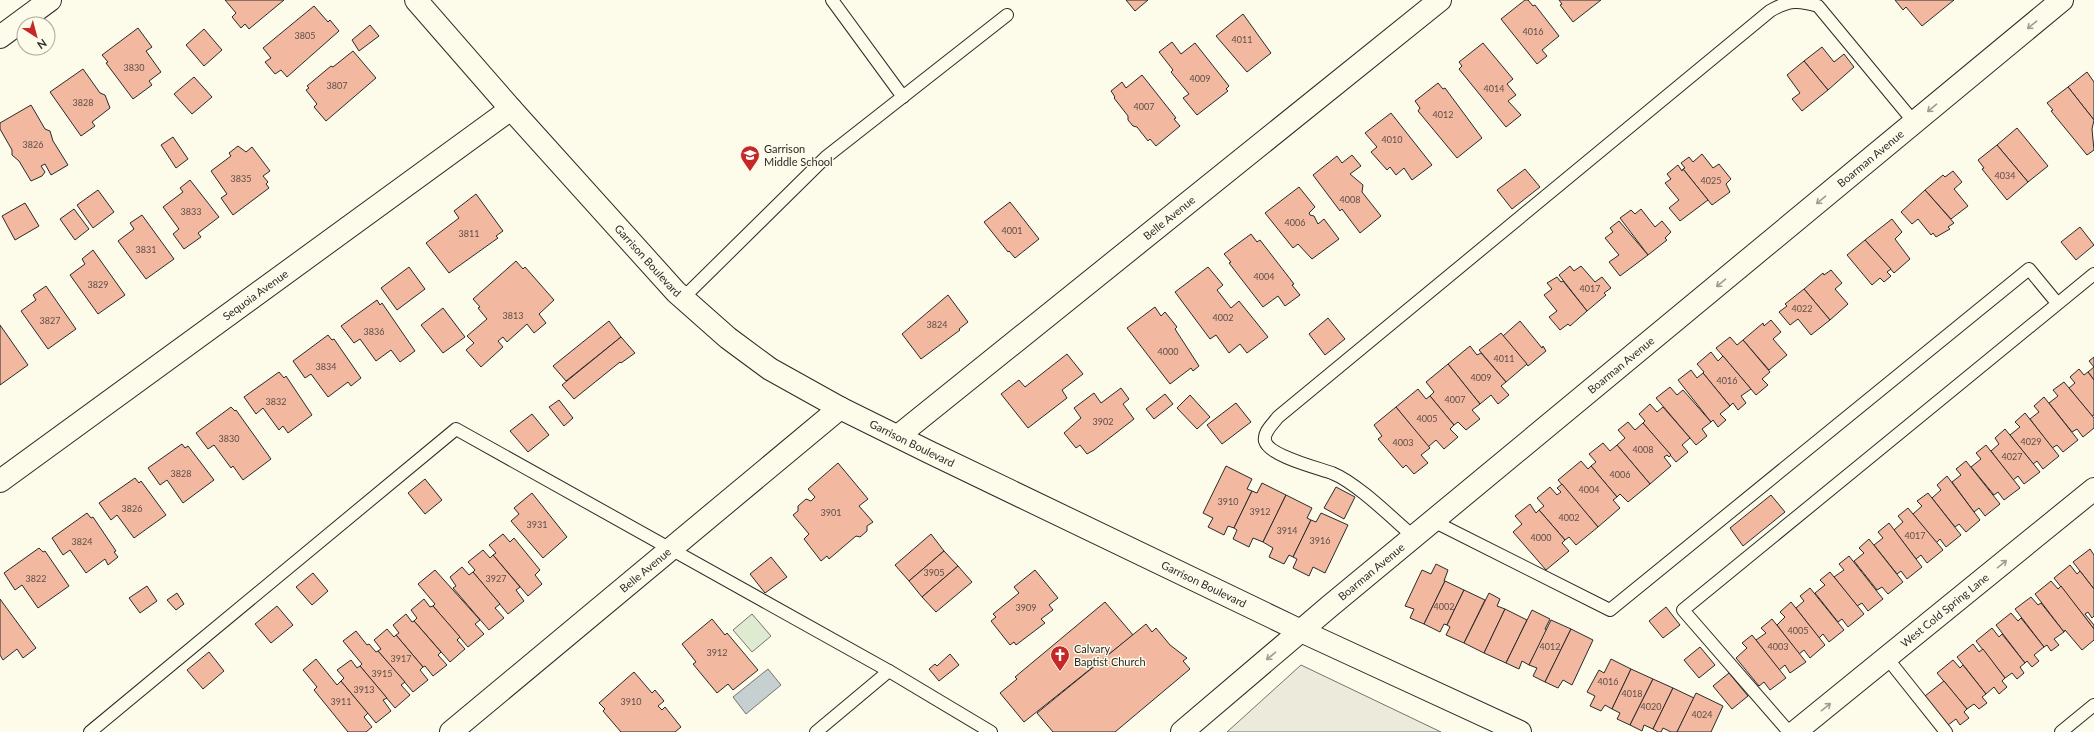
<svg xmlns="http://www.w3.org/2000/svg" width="2094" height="732" font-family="Lato,sans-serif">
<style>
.green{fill:#deebd1;stroke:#74746e}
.parking{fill:#eceadb;stroke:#74746e}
.water{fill:#c7d0d0;stroke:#74746e}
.building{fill:#f2b8a0;stroke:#2b2b2b}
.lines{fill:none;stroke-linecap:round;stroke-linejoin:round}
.lane-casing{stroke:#2b2b2b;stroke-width:14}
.street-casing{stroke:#2b2b2b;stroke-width:24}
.secondary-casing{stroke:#2b2b2b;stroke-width:24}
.lane{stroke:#fdfbea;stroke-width:12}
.street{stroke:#fdfbea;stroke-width:22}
.secondary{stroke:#fdfbea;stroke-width:22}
.oneway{stroke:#9e9d94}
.labels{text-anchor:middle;stroke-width:3;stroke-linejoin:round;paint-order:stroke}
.number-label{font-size:9px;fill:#5d4e48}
.poi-label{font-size:11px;fill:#2b2b2b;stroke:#fdfbea;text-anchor:start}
.street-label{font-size:11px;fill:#2b2b2b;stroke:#fdfbea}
</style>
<rect width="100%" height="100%" fill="#fdfbea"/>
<path class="green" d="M752 614 771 636 752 652 733 630Z"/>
<path class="parking" d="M1301 665 1441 732H1227Z"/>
<path class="water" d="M768 669 781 685 746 714 733 697Z"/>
<g class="building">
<path d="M225 0H284L249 29 245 24 241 28 232 17 236 13Z"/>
<path d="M1126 0H1148L1135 11Z"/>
<path d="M1525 0H1528L1533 6 1535 5 1559 36 1542 50 1547 56 1537 64 1501 19Z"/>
<path d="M1559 0H1601L1573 22 1560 5 1562 4Z"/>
<path d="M1895 0H1954L1922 26 1906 7 1903 10Z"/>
<path d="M314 6 328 22 330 20 339 31 287 77 281 70 275 74 265 62 271 58 263 48Z"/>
<path d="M1243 14 1271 53 1247 72 1216 36Z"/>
<path d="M370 25 379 36 359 51 352 40Z"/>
<path d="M138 28 152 47 146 51 161 72 149 81 152 85 133 99 106 63 108 62 102 55Z"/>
<path d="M204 29 222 50 204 66 186 45Z"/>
<path d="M1172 42 1181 54 1195 43 1229 86 1226 89 1228 91 1197 115 1183 98 1189 94 1171 72 1173 70 1159 52Z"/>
<path d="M1483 43 1513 79 1507 84 1516 95 1508 101 1521 115 1506 127 1459 69 1462 66 1459 62Z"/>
<path d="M1822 47 1834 62 1844 54 1854 67 1828 90 1804 61Z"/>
<path d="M353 51 376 78 326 121 314 107 317 104 306 90 309 88 307 86 331 66 333 67Z"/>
<path d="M1804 61 1828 90 1802 111 1792 99 1800 93 1787 75Z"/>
<path d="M83 69 100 93 105 95 110 108 92 122 95 126 81 136 50 92Z"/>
<path d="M2087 72 2094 82V120L2068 87Z"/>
<path d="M1142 75 1176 118 1174 119 1180 126 1156 146 1150 139 1148 141 1137 127 1133 126 1128 120V116L1114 98 1115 97 1111 91 1122 82 1126 88Z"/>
<path d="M194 77 212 97 192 114 174 94Z"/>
<path d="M1438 83 1443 89 1445 88 1482 138 1457 158 1418 111 1420 108 1415 101Z"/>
<path d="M2068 87 2094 120 2092 129 2094 150 2087 155 2051 111 2053 110 2047 103Z"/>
<path d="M31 105 45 129 50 131 53 141 68 165 51 175 45 164 41 166 45 172 42 176 31 181 19 161 12 155V150L0 129V123Z"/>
<path d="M1391 113 1432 165 1412 180 1404 168 1396 175 1390 167 1387 170 1371 152 1377 147 1365 133Z"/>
<path d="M2017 128 2048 166 2028 182 1997 145Z"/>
<path d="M173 137 188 159 176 168 161 145Z"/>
<path d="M1997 145 2028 182 2007 200 1982 169 1984 168 1978 160Z"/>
<path d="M238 146 246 152 252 147 270 171 263 176 268 182 266 184 269 188 233 215 221 198 227 194 211 171 231 156 229 153Z"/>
<path d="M1702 154 1713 168 1719 164 1731 179 1726 184 1730 192 1712 205 1683 169 1685 168 1681 163 1689 157 1693 162Z"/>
<path d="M1352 155 1361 166 1350 174 1363 185 1362 192 1381 216 1360 233 1342 209 1340 211 1313 175 1337 156 1342 163Z"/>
<path d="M1678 165 1682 171 1683 169 1708 200 1680 221 1669 208 1679 200 1665 183 1671 179 1667 174Z"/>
<path d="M1525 169 1540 187 1512 209 1497 190Z"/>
<path d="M1953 171 1962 182 1954 189 1968 206 1951 219 1925 190 1943 175 1945 177Z"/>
<path d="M190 180 219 217 198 233 201 237 184 249 173 234 179 229 163 207 183 192 180 188Z"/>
<path d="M1299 187 1315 207 1309 213 1310 215 1314 216 1318 224 1324 219 1339 239 1312 259 1298 244 1293 248 1265 213Z"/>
<path d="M98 190 114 212 93 228 77 205Z"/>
<path d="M1925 190 1954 223 1948 227 1950 229 1936 237 1933 233 1931 235 1918 219 1912 224 1901 212Z"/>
<path d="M476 194 503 231 496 236 498 238 449 273 426 243 459 218 454 211Z"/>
<path d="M1010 202 1039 239 1015 258 1009 251 1008 252 984 222Z"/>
<path d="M25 203 39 226 15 240 2 216Z"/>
<path d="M74 209 89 229 75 240 60 219Z"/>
<path d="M1641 209 1655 227 1662 221 1671 232 1665 238 1667 240 1648 255 1620 218 1631 210 1635 214Z"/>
<path d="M142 215 174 259 146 279 118 241 134 229 130 223Z"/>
<path d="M1892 219 1902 232 1895 239 1910 259 1894 273 1865 240Z"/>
<path d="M1619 221 1648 255 1620 276 1609 262 1619 255 1605 238 1613 232 1610 228Z"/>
<path d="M2080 227 2094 245 2076 260 2061 242Z"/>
<path d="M1251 234 1257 242 1260 240 1294 284 1292 285 1300 295 1285 306 1278 296 1263 307 1229 263 1231 262 1224 254Z"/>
<path d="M1865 240 1891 269 1887 272 1891 276 1884 282 1880 278 1872 285 1847 255Z"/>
<path d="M93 250 125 295 98 314 70 275 85 264 82 259Z"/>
<path d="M516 261 523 269 525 267 554 300 539 314 546 323 534 333 527 324 507 342 503 337 498 341 503 347 481 367 466 350 474 343 467 336 487 319 478 308 480 307 473 299Z"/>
<path d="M1570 266 1574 271 1581 266 1595 282 1602 277 1611 288 1604 293 1606 295 1587 311 1559 275Z"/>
<path d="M409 267 425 289 397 310 381 288Z"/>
<path d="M1208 267 1223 285 1217 290 1231 308 1239 301 1268 337 1247 353 1240 344 1229 353 1216 335 1210 339 1175 292Z"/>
<path d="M1831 270 1842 283 1835 289 1848 304 1830 320 1804 289 1823 273 1824 275Z"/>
<path d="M1557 277 1561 282 1563 281 1587 311 1570 326 1568 324 1560 330 1549 317 1557 311 1544 295 1552 289 1547 283Z"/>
<path d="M46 286 76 329 48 349 21 311 36 300 33 295Z"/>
<path d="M1804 289 1830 320 1811 335 1798 319 1790 325 1779 312 1787 306 1785 304Z"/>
<path d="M948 295 968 322 959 329 960 330 921 359 902 334Z"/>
<path d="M377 300 380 305 382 303 415 351 400 362 391 350 376 361 360 339 354 343 341 326Z"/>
<path d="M1155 307 1161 316 1165 312 1177 327 1175 329 1199 366 1193 371 1191 368 1170 384 1127 328Z"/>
<path d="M443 308 465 337 443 353 421 325Z"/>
<path d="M1328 318 1345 339 1325 355 1309 334Z"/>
<path d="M1771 320 1781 332 1773 339 1787 355 1769 370 1743 340 1763 323 1764 326Z"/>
<path d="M609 321 621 337 566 381 553 366Z"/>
<path d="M1520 321 1542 348 1543 346 1546 351 1528 366 1503 336Z"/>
<path d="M0 325 28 365 0 385Z"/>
<path d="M1501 333 1527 364 1506 382 1479 350Z"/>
<path d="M328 335 332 340 334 339 361 378 351 386 348 382 328 397 311 374 305 378 293 361Z"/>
<path d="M621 337 635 353 621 363 620 362 574 399 562 385Z"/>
<path d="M1730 337 1737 345 1743 340 1770 372 1762 379 1768 385 1756 395 1716 348Z"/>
<path d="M1470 346 1477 355 1481 353 1482 354 1506 382 1501 386 1509 395 1498 404 1491 395 1480 404 1448 364Z"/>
<path d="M1711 352 1718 361 1723 356 1751 389 1741 396 1746 403 1738 410 1733 403 1730 406 1703 373 1704 372 1697 364Z"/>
<path d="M1067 354 1083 374 1062 390 1067 398 1028 428 1001 394 1019 380 1025 387Z"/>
<path d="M2094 357V380L2088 372 2094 367 2089 361Z"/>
<path d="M1448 364 1480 404 1472 410 1480 419 1466 430 1458 422 1454 425 1430 396 1434 392 1426 382Z"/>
<path d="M2079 369 2084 375 2088 372 2094 380V415L2092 416 2069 388 2075 383 2070 377Z"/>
<path d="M1691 370 1697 378 1703 373 1730 406 1720 414 1726 420 1718 427 1713 420 1711 422 1678 380Z"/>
<path d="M279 372 284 378 286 376 312 415 288 433 283 426 279 430 263 408 256 414 244 397Z"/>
<path d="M2064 382 2094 418V428L2083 437 2077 429 2072 432 2049 403 2058 396 2053 390Z"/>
<path d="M1670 387 1677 395 1683 390 1711 422 1702 429 1707 436 1696 445 1656 398Z"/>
<path d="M1121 388 1129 399 1123 404 1134 419 1094 450 1087 454 1080 445 1076 448 1064 433 1081 418 1074 408 1094 393 1101 403Z"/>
<path d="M1418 389 1426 399 1430 396 1454 425 1450 429 1458 437 1444 449 1436 440 1428 447 1396 407Z"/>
<path d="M1165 394 1173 404 1154 419 1146 409Z"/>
<path d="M1190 395 1210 417 1197 429 1177 408Z"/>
<path d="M2044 397 2078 440 2063 452 2057 445 2052 448 2030 419 2039 412 2034 406Z"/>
<path d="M559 400 573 418 564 426 549 407Z"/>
<path d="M1236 403 1251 422 1222 444 1207 425Z"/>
<path d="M1650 404 1657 412 1663 407 1690 438 1682 445 1688 452 1676 462 1643 423 1645 421 1639 414Z"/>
<path d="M231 407 235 411 236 410 271 459 243 480 233 466 231 468 214 445 208 449 196 433Z"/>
<path d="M1396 407 1430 448 1421 455 1428 463 1414 474 1406 465 1403 468 1378 439 1382 436 1374 425Z"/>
<path d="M2025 413 2059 456 2043 469 2037 461 2033 464 2010 435 2020 427 2015 422Z"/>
<path d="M532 414 549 435 528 452 510 431Z"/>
<path d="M1628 422 1635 430 1643 423 1671 455 1669 457 1667 455 1664 457 1671 466 1650 484 1617 445 1625 438 1618 430Z"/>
<path d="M2005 429 2040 472 2024 484 2018 476 2013 480 1991 451 1999 444 1995 438Z"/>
<path d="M1603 443 1610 451 1617 445 1650 484 1628 502 1620 494 1617 497 1591 466 1596 462 1589 454Z"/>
<path d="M182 444 185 448 188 446 214 480 183 503 167 480 160 485 148 468Z"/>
<path d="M1986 445 2020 488 2004 500 1998 492 1994 495 1971 467 1981 459 1976 453Z"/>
<path d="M1581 461 1588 469 1591 466 1617 497 1613 500 1620 508 1598 527 1558 480Z"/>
<path d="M1966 461 2000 504 1985 516 1979 508 1974 512 1952 482 1961 475 1956 469Z"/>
<path d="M838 463 868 499 859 506 873 522 867 526V531L860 537 856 536 829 559 827 556 821 561 804 539 809 534 793 515 798 511V506L806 499 811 501 815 497 808 489Z"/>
<path d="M1226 466 1252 479 1247 489 1252 491 1234 528 1228 526 1224 535 1208 527 1213 518 1203 513Z"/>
<path d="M1947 476 1980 520 1966 532 1959 524 1955 527 1932 498 1941 490 1937 485Z"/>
<path d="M135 478 139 483 141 481 166 515 134 538 117 515 111 520 99 503Z"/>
<path d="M425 479 442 500 425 514 408 493Z"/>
<path d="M1262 483 1286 495 1263 542 1253 538 1249 547 1233 539 1237 530 1234 528 1252 491 1257 493Z"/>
<path d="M1562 484 1598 527 1576 545 1569 537 1565 540 1539 510 1544 506 1537 498 1550 487 1557 495 1561 492 1557 488Z"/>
<path d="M1336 487 1355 497 1344 519 1324 508Z"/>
<path d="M532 493 567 537 543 558 511 521 519 514 514 508Z"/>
<path d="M1928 493 1961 535 1946 547 1940 539 1936 543 1913 514 1922 506 1917 501Z"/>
<path d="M1286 495 1312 508 1307 518 1311 520 1293 557 1289 555 1284 564 1269 557 1273 548 1263 542Z"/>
<path d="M1771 495 1785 512 1743 546 1730 528Z"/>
<path d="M1530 504 1536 513 1539 510 1565 540 1562 543 1569 551 1546 570 1513 532 1522 524 1515 516Z"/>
<path d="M1908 508 1943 550 1927 563 1921 555 1916 559 1894 530 1903 522 1898 516Z"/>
<path d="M87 513 91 518 93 517 116 551 114 552 118 557 108 565 105 559 86 573 70 550 63 555 52 538Z"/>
<path d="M1321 513 1348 525 1325 573 1313 567 1309 576 1293 568 1297 559 1293 557 1311 520 1316 522Z"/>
<path d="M1889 523 1922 567 1907 579 1901 571 1897 574 1874 545 1883 538 1878 532Z"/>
<path d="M503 534 510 542 514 538 540 570 535 575 542 584 528 596 493 555 496 553 489 545Z"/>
<path d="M931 534 944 551 909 581 895 565Z"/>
<path d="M1869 539 1903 582 1888 594 1882 587 1877 590 1854 561 1864 553 1859 548Z"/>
<path d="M39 548 43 552 45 551 69 586 38 608 22 585 15 590 4 573Z"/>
<path d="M2090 549 2094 555V589L2073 562Z"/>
<path d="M483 550 490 558 493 555 520 587 516 590 524 601 508 614 473 572 475 570 468 562Z"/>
<path d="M944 551 958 566 922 597 909 581Z"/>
<path d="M1849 556 1883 599 1868 611 1862 603 1857 606 1834 577 1844 570 1839 564Z"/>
<path d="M771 557 787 577 765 593 750 574Z"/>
<path d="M1436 564 1448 570 1444 581H1445L1424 624 1410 618 1414 609 1405 606 1422 570 1431 574Z"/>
<path d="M2070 565 2077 574 2080 571 2094 589V616L2092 618 2088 612 2085 614 2094 625V629L2054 578Z"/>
<path d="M958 566 972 582 936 612 922 597Z"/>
<path d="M462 567 469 575 473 572 500 604 495 608 504 618 489 630 453 588 456 586 450 577Z"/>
<path d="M435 570 480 620 475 624 484 634 468 647 433 606 435 604 418 584Z"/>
<path d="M1035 570 1058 598 1049 605 1053 610 1041 619 1045 623 1016 645 1014 642 1010 645 991 621 996 617 993 614 1019 593 1014 587Z"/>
<path d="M1830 572 1864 614 1848 627 1842 619 1838 622 1815 593 1825 585 1820 580Z"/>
<path d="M313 573 328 591 312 605 296 587Z"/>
<path d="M1445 581 1464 590 1447 625 1444 624 1440 632 1424 624Z"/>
<path d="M2051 581 2058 589 2061 586 2094 629V640L2082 650 2065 630 2064 632 2035 594Z"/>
<path d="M147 586 157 601 140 613 129 598Z"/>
<path d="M1810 588 1844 630 1829 642 1823 634 1819 638 1796 608 1804 601 1800 596Z"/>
<path d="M1464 590 1485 600 1464 643 1446 635 1450 627 1447 625Z"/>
<path d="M177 593 184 604 176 610 167 600Z"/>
<path d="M1489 593 1500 599 1497 606 1505 609 1484 653 1464 643Z"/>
<path d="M2031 597 2038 605 2041 603 2064 632 2054 639 2059 645 2051 651 2047 645 2044 647 2015 609Z"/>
<path d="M0 599 36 648 23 658 17 649 3 660 0 655Z"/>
<path d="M424 599 430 607 433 606 460 637 457 640 465 649 450 662 414 621 417 618 411 610Z"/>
<path d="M1105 602 1133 635 1024 722 1000 693 1017 679 1015 677Z"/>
<path d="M1791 602 1825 645 1810 658 1804 650 1799 654 1777 625 1785 617 1780 612Z"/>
<path d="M277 606 293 625 271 643 255 624Z"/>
<path d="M1666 607 1680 625 1663 638 1649 621Z"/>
<path d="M1505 609 1527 620 1506 663 1484 653Z"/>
<path d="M1532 610 1550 619 1545 629 1547 630 1529 665 1522 661 1519 669 1506 663Z"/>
<path d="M2011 613 2018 621 2021 618 2044 647 2034 655 2039 661 2032 667 2027 661 2025 663 1996 625Z"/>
<path d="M406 614 412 622 414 621 441 652 438 655 447 665 433 676 425 666 423 667 396 635 399 633 393 625Z"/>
<path d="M712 619 725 635 727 633 758 670 733 690 728 684 717 693 693 664 696 662 682 644Z"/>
<path d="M1772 619 1806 662 1790 673 1785 665 1779 670 1756 640 1766 633 1761 628Z"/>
<path d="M1551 620 1571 629 1545 682 1533 676 1537 668 1529 665Z"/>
<path d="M1146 624 1152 632 1156 628 1170 645 1187 658 1183 661 1190 669 1115 732H1053L1037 713Z"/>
<path d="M1992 628 1999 637 2002 634 2025 663 2020 667 2024 673 2017 679 2012 673 2005 678 1976 641Z"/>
<path d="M387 629 394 637 396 635 423 667 420 670 428 680 413 692 378 651 381 649 374 640Z"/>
<path d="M1571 629 1593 640 1572 685 1563 680 1558 688 1545 682Z"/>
<path d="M356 631 367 645 369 644 376 652 378 651 405 682 401 685 410 695 395 708 360 666 362 664 343 641Z"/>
<path d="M1752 635 1786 678 1770 690 1764 682 1759 686 1736 658 1747 648 1742 643Z"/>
<path d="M1973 644 1979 652 1983 649 2005 678 2002 681 2007 687 1999 694 1994 687 1986 694 1957 657Z"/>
<path d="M1700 647 1715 665 1699 678 1684 660Z"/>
<path d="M209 652 224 671 203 689 187 670Z"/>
<path d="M950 654 959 665 939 681 929 669 935 664 937 666Z"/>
<path d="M316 659 337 685 341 681 368 713 364 717 372 727 366 732H348L314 690 317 687 303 670Z"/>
<path d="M1611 659 1631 669 1612 709 1605 705 1601 711 1590 706 1595 696 1587 692 1599 670 1604 673Z"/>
<path d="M351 660 357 668 360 666 387 698 383 700 391 711 376 723 341 681 344 678 337 670Z"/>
<path d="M1953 660 1960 668 1963 665 1986 694 1982 697 1987 703 1979 709 1974 704 1967 709 1937 673Z"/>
<path d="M1631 669 1653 679 1630 725 1617 719 1620 713 1612 709Z"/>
<path d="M634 672 652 693 655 690 664 701 658 706 662 710 665 707 681 727 675 732H621L603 711 605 709 599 703Z"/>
<path d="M1729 673 1748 696 1732 709 1713 686Z"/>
<path d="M1653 679 1673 688 1653 729 1644 725 1642 731 1630 725Z"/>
<path d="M1944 681 1967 709 1964 712 1969 718 1960 725 1956 719 1948 725 1925 696Z"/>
<path d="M1673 688 1694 698 1677 732H1671L1663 728 1661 732H1658L1653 729Z"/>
<path d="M1696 693 1723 706 1711 732H1677Z"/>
</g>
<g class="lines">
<g class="lane-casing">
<g id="lane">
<path d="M832 0 903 97"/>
<path d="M683 298 826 157 1007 15"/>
<path d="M1433 521 1610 610 2029 269 2057 303"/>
<path d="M1414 537C1393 519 1357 483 1332 473 1318 468 1269 456 1265 441 1263 432 1273 424 1278 417L1770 11C1789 0 1798 0 1818 6L1914 122"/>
<path d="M1887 658 1946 732"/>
<path d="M90 732 456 429 889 671"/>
<path d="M816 732 889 671 991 732"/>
<path d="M1789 732 1683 610 2094 274"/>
<path d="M2061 732 2094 705"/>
</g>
</g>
<g class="street-casing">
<g id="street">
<path d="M0 37 50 0"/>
<path id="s1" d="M0 481 511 109"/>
<path id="s2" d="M1182 732 1330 606 2062 0"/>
<path id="s3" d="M1795 732 2094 489"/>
</g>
</g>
<g class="secondary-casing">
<g id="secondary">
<path id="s4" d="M416 0 511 109 676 292 728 338 770 369 840 408 929 452 1301 631 1520 732"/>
<path id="s5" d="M898 436 1440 0"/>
<path id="s6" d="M451 732 840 408"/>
</g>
</g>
<use href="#lane" class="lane"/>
<use href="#street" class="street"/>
<use href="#secondary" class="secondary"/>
</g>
<defs><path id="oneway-shaft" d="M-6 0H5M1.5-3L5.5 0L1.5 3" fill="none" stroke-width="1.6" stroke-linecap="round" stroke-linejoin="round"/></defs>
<g class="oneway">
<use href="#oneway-shaft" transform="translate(2032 25) rotate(140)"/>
<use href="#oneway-shaft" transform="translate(1932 108) rotate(140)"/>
<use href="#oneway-shaft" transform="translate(1821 200) rotate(140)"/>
<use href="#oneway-shaft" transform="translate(1721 283) rotate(140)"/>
<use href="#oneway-shaft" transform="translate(2002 564) rotate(-39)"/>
<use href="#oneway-shaft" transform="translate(1271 656) rotate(140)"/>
<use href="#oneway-shaft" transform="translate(1826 707) rotate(-39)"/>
</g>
<defs>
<g id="school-pin" transform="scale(1)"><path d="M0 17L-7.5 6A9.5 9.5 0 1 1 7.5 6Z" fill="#c62828" stroke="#fdfbea"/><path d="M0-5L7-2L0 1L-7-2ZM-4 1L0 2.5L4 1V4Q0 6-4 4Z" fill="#fff"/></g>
<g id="church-pin" transform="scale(1)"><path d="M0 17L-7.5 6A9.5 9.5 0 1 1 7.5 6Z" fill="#c62828" stroke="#fdfbea"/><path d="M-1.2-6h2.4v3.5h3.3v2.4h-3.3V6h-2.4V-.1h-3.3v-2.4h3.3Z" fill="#fff"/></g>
</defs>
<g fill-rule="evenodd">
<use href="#school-pin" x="750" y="155"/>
<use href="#church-pin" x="1060" y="655"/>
</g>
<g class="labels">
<g class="number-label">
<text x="1533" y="35">4016</text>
<text x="305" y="39">3805</text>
<text x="1242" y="43">4011</text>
<text x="134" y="71">3830</text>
<text x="1200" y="82">4009</text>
<text x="337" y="89">3807</text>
<text x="1494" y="92">4014</text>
<text x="83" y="106">3828</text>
<text x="1144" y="110">4007</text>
<text x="1443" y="118">4012</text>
<text x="1392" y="143">4010</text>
<text x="33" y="148">3826</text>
<text x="2005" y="179">4034</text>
<text x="241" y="182">3835</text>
<text x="1711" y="184">4025</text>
<text x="1350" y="203">4008</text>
<text x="191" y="215">3833</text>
<text x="1295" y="226">4006</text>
<text x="1012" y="234">4001</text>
<text x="469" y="237">3811</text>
<text x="146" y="253">3831</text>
<text x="1264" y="280">4004</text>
<text x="98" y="288">3829</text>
<text x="1590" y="292">4017</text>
<text x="1802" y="312">4022</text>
<text x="513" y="319">3813</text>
<text x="1223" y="321">4002</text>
<text x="50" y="324">3827</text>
<text x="937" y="328">3824</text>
<text x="374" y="335">3836</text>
<text x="1168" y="355">4000</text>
<text x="1504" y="362">4011</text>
<text x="326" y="370">3834</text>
<text x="1481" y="381">4009</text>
<text x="1727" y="384">4016</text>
<text x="1455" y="403">4007</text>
<text x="276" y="405">3832</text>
<text x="1427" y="422">4005</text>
<text x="1103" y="425">3902</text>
<text x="229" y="442">3830</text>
<text x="2031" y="445">4029</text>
<text x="1403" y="446">4003</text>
<text x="1643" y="453">4008</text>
<text x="2012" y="460">4027</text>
<text x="181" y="477">3828</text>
<text x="1620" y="478">4006</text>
<text x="1589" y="493">4004</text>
<text x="1228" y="505">3910</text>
<text x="132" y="512">3826</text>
<text x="1260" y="515">3912</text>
<text x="831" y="516">3901</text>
<text x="1569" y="521">4002</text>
<text x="537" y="528">3931</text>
<text x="1287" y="534">3914</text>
<text x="1915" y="539">4017</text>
<text x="1541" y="541">4000</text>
<text x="1320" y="544">3916</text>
<text x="82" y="545">3824</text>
<text x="934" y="576">3905</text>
<text x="36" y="582">3822</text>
<text x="496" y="582">3927</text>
<text x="1444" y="610">4002</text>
<text x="1026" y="611">3909</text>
<text x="1798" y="634">4005</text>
<text x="1550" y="650">4012</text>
<text x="1778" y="650">4003</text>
<text x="717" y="656">3912</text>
<text x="401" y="662">3917</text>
<text x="382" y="677">3915</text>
<text x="1608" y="685">4016</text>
<text x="364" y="693">3913</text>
<text x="1632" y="697">4018</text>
<text x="341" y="705">3911</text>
<text x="631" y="705">3910</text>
<text x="1651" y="710">4020</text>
<text x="1702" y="718">4024</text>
</g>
<g class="poi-label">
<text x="764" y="153">Garrison<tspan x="764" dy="13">Middle School</tspan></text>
<text x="1074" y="653">Calvary<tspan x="1074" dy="13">Baptist Church</tspan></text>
</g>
<g class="street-label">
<text dy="4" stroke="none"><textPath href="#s2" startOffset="896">Boarman Avenue</textPath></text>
<text dy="4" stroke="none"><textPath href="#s5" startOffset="348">Belle Avenue</textPath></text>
<text dy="4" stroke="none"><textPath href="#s4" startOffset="349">Garrison Boulevard</textPath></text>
<text dy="4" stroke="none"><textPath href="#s1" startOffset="316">Sequoia Avenue</textPath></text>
<text dy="4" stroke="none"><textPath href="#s2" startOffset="572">Boarman Avenue</textPath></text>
<text dy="4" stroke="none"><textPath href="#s4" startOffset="673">Garrison Boulevard</textPath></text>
<text dy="4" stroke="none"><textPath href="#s6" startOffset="253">Belle Avenue</textPath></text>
<text dy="4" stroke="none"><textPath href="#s2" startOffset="248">Boarman Avenue</textPath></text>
<text dy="4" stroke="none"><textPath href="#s4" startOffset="997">Garrison Boulevard</textPath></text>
<text dy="4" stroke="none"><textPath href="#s3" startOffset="193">West Cold Spring Lane</textPath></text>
</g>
</g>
<g transform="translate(36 36) rotate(144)"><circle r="19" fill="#fdfbea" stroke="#a9a89e"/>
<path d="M0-3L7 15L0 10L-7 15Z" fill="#c62828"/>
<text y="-6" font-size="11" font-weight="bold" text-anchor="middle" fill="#2b2b2b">N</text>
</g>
</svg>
